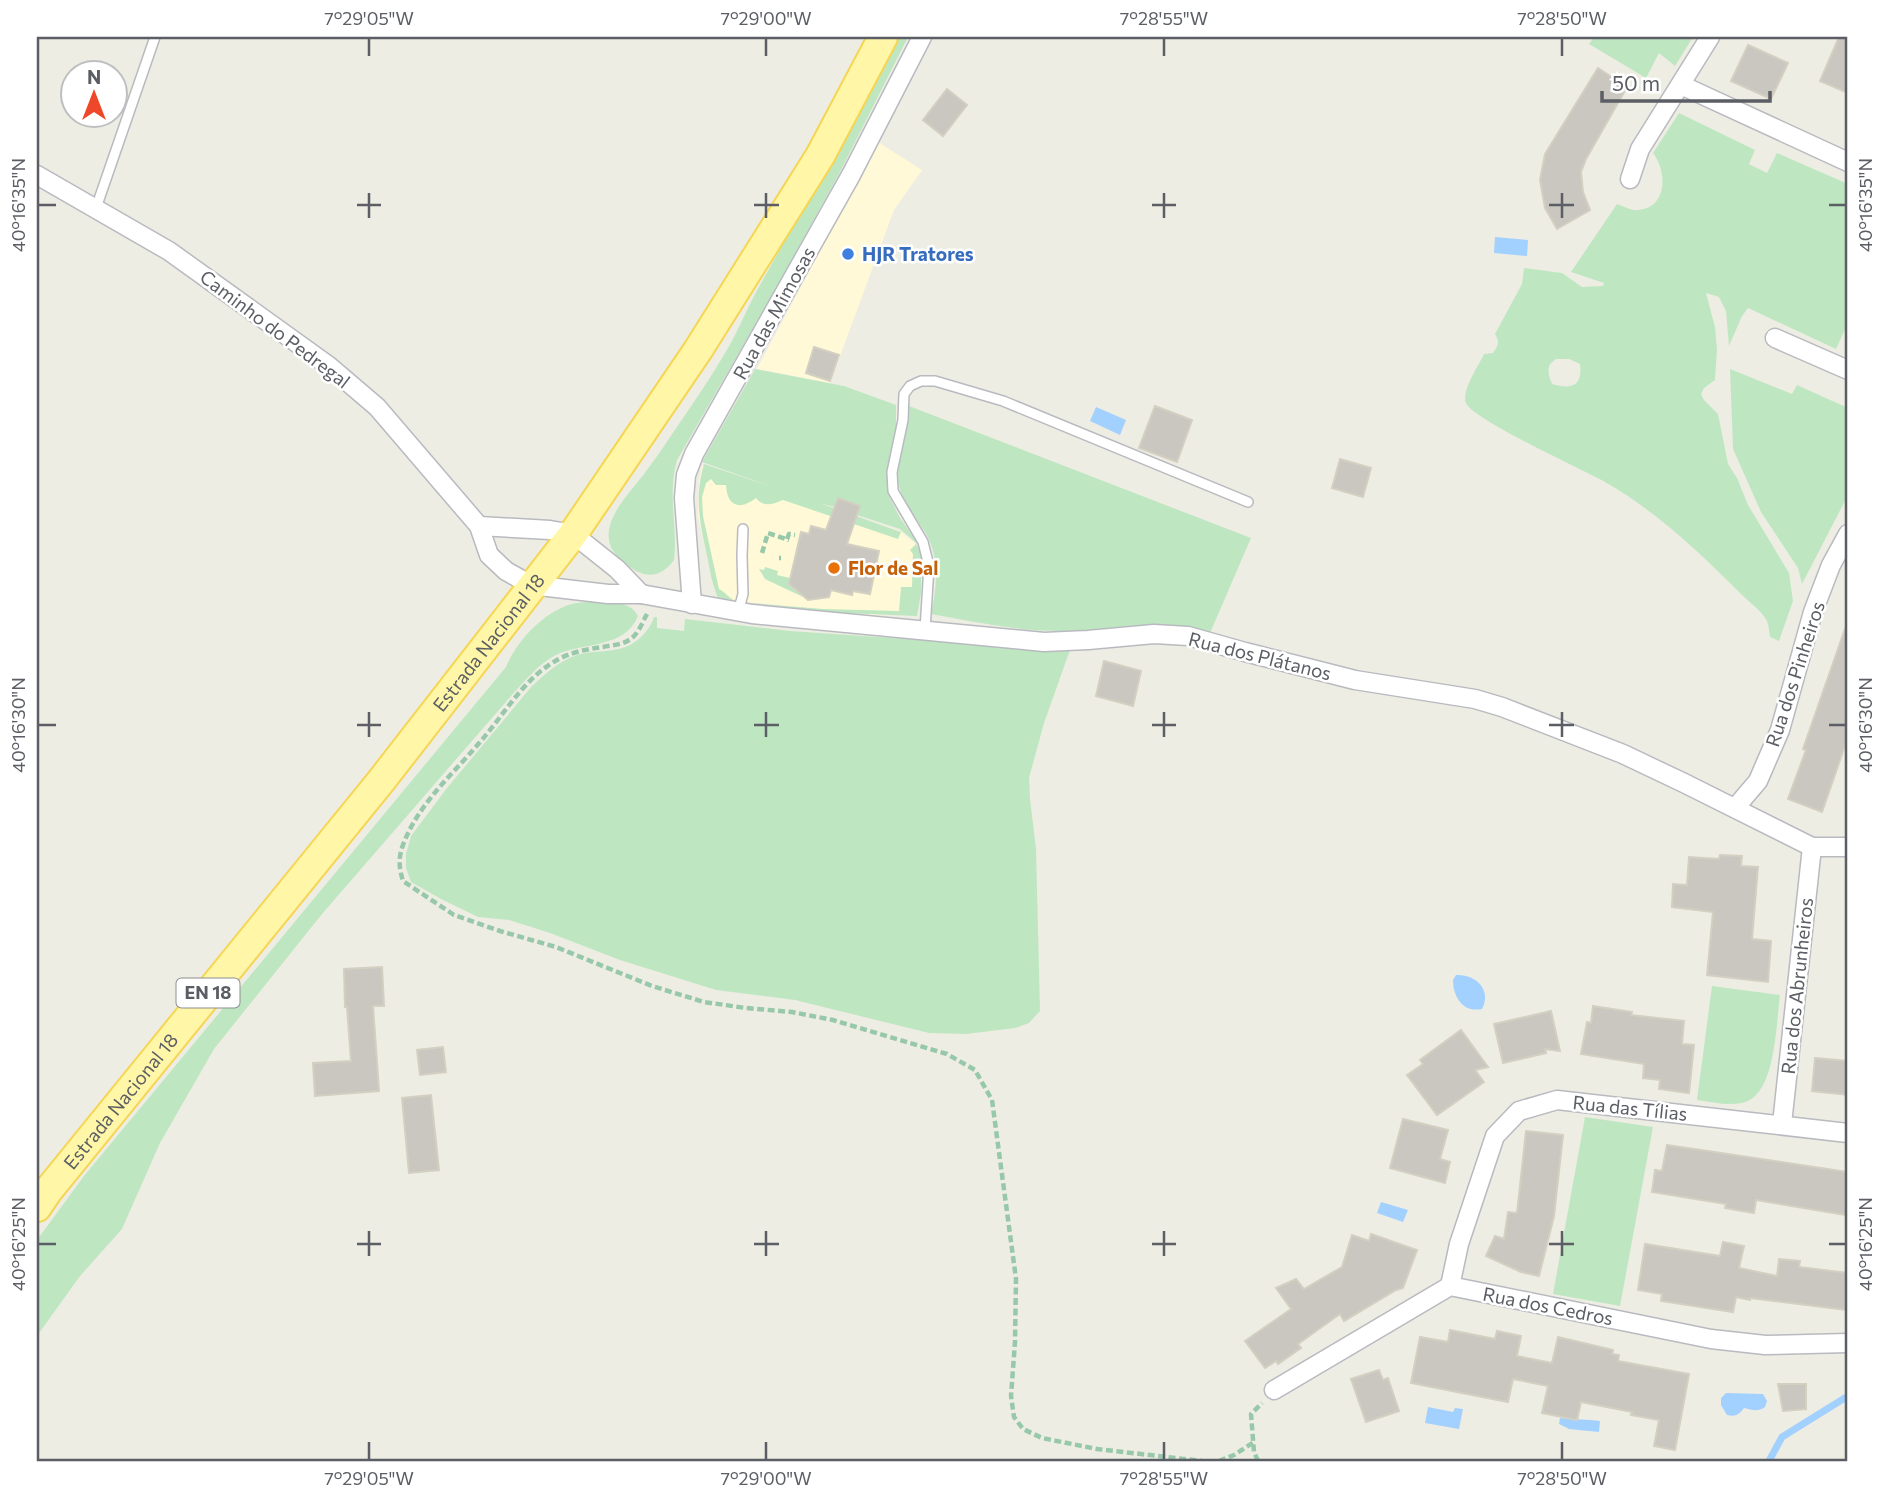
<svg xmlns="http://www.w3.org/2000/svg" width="1885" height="1498" font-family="Commissioner,sans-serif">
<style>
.commercial{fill:#fff9d7}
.green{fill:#bee7c1;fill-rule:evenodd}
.water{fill:#a2d0ff}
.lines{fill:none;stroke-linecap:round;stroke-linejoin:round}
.stream{stroke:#a2d0ff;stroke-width:7}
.building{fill:#c9c7c0;stroke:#d3cfc1;stroke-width:2}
.lane-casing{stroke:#b8bac0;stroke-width:12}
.street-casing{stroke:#b8bac0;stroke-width:21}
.primary-casing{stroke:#f6d554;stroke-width:32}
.path{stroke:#97c8a9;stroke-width:4.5;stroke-dasharray:7 3.5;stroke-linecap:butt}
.lane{stroke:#fff;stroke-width:9}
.street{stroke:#fff;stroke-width:18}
.primary{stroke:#fff7a7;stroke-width:28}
.ticks{fill:none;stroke:#5b5e64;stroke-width:2.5}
.shop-dot{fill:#3f7fe0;stroke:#fff;stroke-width:2.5}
.food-dot{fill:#e8710a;stroke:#fff;stroke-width:2.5}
.labels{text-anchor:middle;stroke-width:5;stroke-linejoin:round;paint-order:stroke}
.shield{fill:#fff;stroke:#8c8e92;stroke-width:2}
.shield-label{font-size:18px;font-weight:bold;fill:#5b5e64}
.shop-label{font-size:19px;font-weight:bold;fill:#366cbe;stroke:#fff;text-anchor:start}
.street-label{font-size:19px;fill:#5b5e64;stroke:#fff}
.food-label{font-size:19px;font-weight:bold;fill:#c56008;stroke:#fff;text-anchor:start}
.neatline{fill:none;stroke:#5b5e64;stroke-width:2.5}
.ticks-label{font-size:18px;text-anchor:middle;fill:#5b5e64}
</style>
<rect width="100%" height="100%" fill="#eeede3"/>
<g class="commercial">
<path d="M878 142 922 170 894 210 830 383 757 369Z"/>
<path d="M702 466 900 531 915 543 921 557V580L917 615H869L719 599 714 589 698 516 699 481Z"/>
</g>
<g class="green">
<path d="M891 37H908L840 172 771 297 677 460C667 496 678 525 674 560 657 583 639 576 621 560 588 531 629 495 647 470 660 453 671 435 683 418 701 392 719 365 734 337 743 320 750 302 760 285 806 204 848 120 891 37Z"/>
<path d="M1594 37H1693L1675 66 1659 53 1646 78 1589 44Z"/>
<path d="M1679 113 1755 150 1749 164 1767 173 1777 153 1848 184V323L1836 349 1748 308 1742 316 1729 346 1726 311 1719 297 1706 293 1715 327 1717 349 1715 380 1704 388 1701 394 1704 400 1718 414 1728 464 1737 478 1748 505 1789 573 1793 601 1779 641 1770 637C1769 632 1769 626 1767 621 1762 611 1749 602 1741 594 1700 553 1656 511 1605 482 1583 470 1472 419 1466 403 1461 391 1479 365 1484 354L1493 353C1498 346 1500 342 1495 334L1522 284 1524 268 1562 273 1582 287 1603 286 1604 283 1571 272 1617 204C1623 206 1632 211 1638 210 1668 208 1667 171 1653 153ZM1556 359H1569L1580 364C1583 386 1571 390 1552 384 1549 377 1547 371 1550 364Z"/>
<path d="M755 369 844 386 896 405V434L887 472 888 494 900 518 921 547 900 529 857 515 838 498 834 507 819 503 901 532 898 539 783 500C773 504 764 508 756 498 739 511 727 506 726 485H716L711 479 706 483 702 497 703 516 719 589C725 592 728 597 734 600L718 598C712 585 710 570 707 556 700 523 694 498 704 464L775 488 702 462Z"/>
<path d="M1730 369 1792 394 1797 385 1848 408V495L1802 584 1798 568 1761 512 1733 449Z"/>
<path d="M909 406 1251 538 1210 633C1196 629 1183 625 1168 625 1132 623 1096 631 1060 631 1017 631 974 622 931 614 937 588 940 558 926 534 916 517 902 502 898 482 895 464 907 428 909 406Z"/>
<path d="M916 544 921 553V563L918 564V569H921V593L917 616 841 613 748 603 823 609 899 611 901 587H912L913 554 910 550Z"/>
<path d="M765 567 778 571 777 575 790 578 789 585 803 597 765 579 759 569 764 570Z"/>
<path d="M607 602C620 604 631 603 638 616 625 649 583 642 556 655 538 664 524 682 511 696L322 914 214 1049 160 1143 122 1229 80 1276 37 1336V1240L84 1176 506 667C517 641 541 615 568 605 580 601 594 602 607 602Z"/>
<path d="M654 617H657V628L684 631 685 619 790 631 921 640 1025 650H1070L1044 723 1029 778 1030 799 1036 849 1040 1011 1029 1023 1015 1028 966 1034 929 1033 795 1000 716 990 620 960 550 933 509 920 478 917 441 899 411 882 406 868V854L411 836 447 788 532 686C545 674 559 661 577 655 602 648 623 656 643 635 648 629 652 624 654 617Z"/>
<path d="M1712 986 1780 995C1776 1023 1776 1097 1742 1103 1727 1106 1711 1102 1697 1100Z"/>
<path d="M1585 1117 1653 1127 1620 1306 1553 1294Z"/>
</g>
<g class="water">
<path d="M1495 237 1528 240 1527 256 1494 253Z"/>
<path d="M1096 407 1126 420 1120 435 1090 421Z"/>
<path d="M1456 975C1476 974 1492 990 1482 1009 1463 1013 1453 997 1453 980Z"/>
<path d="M1381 1202 1408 1210 1403 1222 1377 1213Z"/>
<path d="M1726 1393 1763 1394 1767 1401 1765 1407C1758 1412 1752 1410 1744 1408 1739 1415 1735 1417 1727 1415L1721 1405V1398Z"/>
<path d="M1428 1407 1453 1412 1455 1408 1463 1409 1459 1429 1425 1423Z"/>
<path d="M1560 1418C1574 1420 1587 1419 1600 1421L1599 1432 1569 1429 1559 1424Z"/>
</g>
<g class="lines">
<path class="stream" d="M1769 1461 1782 1437 1848 1396"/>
</g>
<g class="building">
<path d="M1839 37H1848V93L1820 81Z"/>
<path d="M1748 45 1788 63 1771 99 1731 81Z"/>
<path d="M1598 68 1627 87 1586 159 1581 172 1583 192 1590 210 1557 229 1545 208 1540 180 1545 154Z"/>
<path d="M947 89 967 105 943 136 923 120Z"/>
<path d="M814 347 839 355 830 381 806 373Z"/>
<path d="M1155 406 1192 420 1177 462 1139 448Z"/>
<path d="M1340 459 1371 468 1363 497 1332 488Z"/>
<path d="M838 498 860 506 847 544 879 551 870 594 853 591 852 595 831 590 829 597 808 600 789 584 801 532 809 534 811 526 826 530Z"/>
<path d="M1846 626H1848V737L1822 812 1788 799 1806 750 1803 749Z"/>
<path d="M1104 661 1141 671 1133 706 1096 696Z"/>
<path d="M1720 855 1742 856 1741 866 1758 867 1752 939 1771 941 1768 982 1707 975 1713 912 1672 907 1673 884 1687 885 1689 857 1719 859Z"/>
<path d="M382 967 384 1006H373L379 1091 315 1096 313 1063 351 1061 347 1007H345L344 969Z"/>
<path d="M1593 1006 1632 1012 1631 1015 1684 1021 1682 1044 1694 1045 1689 1093 1659 1089 1660 1080 1643 1078 1644 1064 1581 1054 1587 1022 1591 1023Z"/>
<path d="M1551 1011 1560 1051 1545 1049 1546 1053 1503 1063 1494 1024Z"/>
<path d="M1461 1030 1488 1067 1475 1070 1484 1082 1437 1115 1407 1075 1423 1064 1420 1060Z"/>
<path d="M443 1047 446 1072 420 1075 417 1050Z"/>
<path d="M1815 1058 1848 1061V1095L1812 1091Z"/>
<path d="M431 1095 439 1170 409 1173 402 1098Z"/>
<path d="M1403 1119 1448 1130 1440 1159 1450 1162 1445 1183 1390 1168Z"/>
<path d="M1526 1131 1563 1135 1554 1216 1539 1276 1521 1272 1486 1256 1495 1236 1504 1239 1508 1212 1517 1213Z"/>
<path d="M1667 1145 1848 1172 1846 1215 1756 1200 1754 1213 1725 1208 1726 1204 1652 1192 1655 1170 1662 1171Z"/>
<path d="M1371 1234 1417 1250 1403 1288 1396 1290 1344 1321 1340 1314 1298 1344 1301 1348 1278 1364 1276 1361 1265 1368 1245 1341 1291 1309 1276 1288 1296 1279 1304 1289 1342 1267 1352 1235 1369 1241Z"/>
<path d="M1723 1242 1744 1246 1739 1268 1777 1276 1779 1259 1800 1261 1799 1267 1848 1273V1310L1750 1298V1300L1736 1297 1733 1312 1661 1301 1662 1294 1638 1290 1645 1244 1720 1256Z"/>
<path d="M1450 1330 1495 1339 1497 1331 1521 1336 1517 1356 1552 1363 1558 1337 1613 1350 1612 1354 1619 1355 1618 1361 1689 1374 1675 1450 1654 1446 1659 1420 1631 1415 1632 1412 1581 1402 1577 1420 1542 1413 1548 1386 1513 1379 1508 1402 1411 1383 1420 1337 1448 1342Z"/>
<path d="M1379 1370 1383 1380 1388 1378 1399 1411 1366 1422 1351 1379Z"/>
<path d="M1778 1384H1806V1409L1783 1411Z"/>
</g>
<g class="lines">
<g class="lane-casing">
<g id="lane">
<path d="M96 208 155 37"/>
<path d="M738 612 743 594 742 556 743 529"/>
<path d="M925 630 929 566 923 542 893 491 892 472 903 420 904 394 910 386 921 381H935L1003 401 1248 502"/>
</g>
</g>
<g class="street-casing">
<g id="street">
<path d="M1681 85 1848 162"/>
<path d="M37 175 169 251 329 366 377 407 479 526 489 555 506 571 531 585 608 594H641L752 614 1044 642 1088 640 1154 634 1188 636 1245 652 1355 680 1475 699 1502 707 1623 754 1684 783 1812 847H1848"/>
<path d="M1630 179 1640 149 1710 37"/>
<path d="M1775 338 1848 370"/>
<path d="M479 526 550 530 573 534 617 569 641 594"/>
<path d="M692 604 684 498 686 475 694 454 851 175 922 37"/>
<path d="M1735 808 1758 781 1780 730 1813 612 1831 565 1848 534"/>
<path d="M1782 1124 1812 847"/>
<path d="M1450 1286 1459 1244 1495 1136 1519 1111 1557 1100 1848 1133"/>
<path d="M1274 1390 1450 1286 1711 1339 1765 1345 1848 1343"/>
</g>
</g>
<g class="primary-casing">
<g id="primary">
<path id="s1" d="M37 1207 47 1192 381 781 573 534 698 350 820 156 883 37"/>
</g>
</g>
<g class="path">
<path d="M787 539 789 534 795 535"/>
<path d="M762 553 768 533 789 540"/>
<path d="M779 558H781"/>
<path d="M647 614C642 623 638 635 629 640 621 645 612 645 603 647 588 649 571 652 557 660 524 678 504 715 480 742 453 774 418 804 403 845 398 858 399 868 403 881L454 915 500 931 556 947 652 986 704 1002 746 1008 792 1012 833 1020 947 1054 975 1070 992 1100 1016 1279 1015 1342 1011 1396 1014 1417 1023 1429 1042 1438 1097 1449 1202 1461"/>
<path d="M1219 1461 1234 1455 1254 1442"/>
<path d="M1258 1461 1254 1452 1251 1414 1262 1403"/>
</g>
<use href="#lane" class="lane"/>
<use href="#street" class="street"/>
<use href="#primary" class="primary"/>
</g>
<path class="ticks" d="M369 38V56M766 38V56M1164 38V56M1562 38V56M369 193V218M766 193V218M1164 193V218M1562 193V218M38 205H56M357 205H381M754 205H779M1152 205H1176M1549 205H1574M1829 205H1846M369 712V737M766 712V737M1164 712V737M1562 712V737M38 725H56M357 725H381M754 725H779M1152 725H1176M1549 725H1574M1829 725H1846M369 1231V1256M766 1231V1256M1164 1231V1256M1562 1231V1256M38 1244H56M357 1244H381M754 1244H779M1152 1244H1176M1549 1244H1574M1829 1244H1846M369 1442V1460M766 1442V1460M1164 1442V1460M1562 1442V1460"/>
<circle class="shop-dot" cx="848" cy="254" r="7"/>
<circle class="food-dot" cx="834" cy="568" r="7"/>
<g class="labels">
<rect class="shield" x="176.5" y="978.5" width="63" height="29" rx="5"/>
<g class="shield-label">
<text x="208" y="999">EN 18</text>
</g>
<g class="shop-label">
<text x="862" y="261">HJR Tratores</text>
</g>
<g class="street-label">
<text transform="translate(774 313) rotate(-61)" y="7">Rua das Mimosas</text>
<text transform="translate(275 329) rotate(37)" y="7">Caminho do Pedregal</text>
<text dy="7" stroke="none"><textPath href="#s1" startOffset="723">Estrada Nacional 18</textPath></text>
<text transform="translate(1260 656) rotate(14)" y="7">Rua dos Plátanos</text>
<text transform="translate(1795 674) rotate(-72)" y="7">Rua dos Pinheiros</text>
<text transform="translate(1797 986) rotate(-84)" y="7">Rua dos Abrunheiros</text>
<text dy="7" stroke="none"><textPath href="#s1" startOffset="135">Estrada Nacional 18</textPath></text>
<text transform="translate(1630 1108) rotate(6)" y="7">Rua das Tílias</text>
<text transform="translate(1548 1306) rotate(11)" y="7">Rua dos Cedros</text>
</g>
<g class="food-label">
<text x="848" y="575">Flor de Sal</text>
</g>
</g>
<rect width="1885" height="1498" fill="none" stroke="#ffffff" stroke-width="77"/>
<g transform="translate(94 94)"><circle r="33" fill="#ffffff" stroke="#bdbfc1" stroke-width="2"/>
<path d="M0-5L12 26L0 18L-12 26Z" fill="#ef4729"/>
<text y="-10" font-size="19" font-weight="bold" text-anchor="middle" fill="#5b5e64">N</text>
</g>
<path d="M1602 91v10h168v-10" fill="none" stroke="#5b5e64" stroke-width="3.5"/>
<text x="1612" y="91" font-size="21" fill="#5b5e64" stroke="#ffffff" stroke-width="5" paint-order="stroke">50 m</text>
<rect x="38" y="38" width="1808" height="1422" class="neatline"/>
<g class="ticks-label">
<text x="369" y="25">7°29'05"W</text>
<text x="766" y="25">7°29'00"W</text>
<text x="1164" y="25">7°28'55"W</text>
<text x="1562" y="25">7°28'50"W</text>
<text transform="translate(19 205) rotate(-90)" y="6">40°16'35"N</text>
<text transform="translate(1866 205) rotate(-90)" y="6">40°16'35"N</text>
<text transform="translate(19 725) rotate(-90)" y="6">40°16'30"N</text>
<text transform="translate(1866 725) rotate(-90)" y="6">40°16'30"N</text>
<text transform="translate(19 1244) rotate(-90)" y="6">40°16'25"N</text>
<text transform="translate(1866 1244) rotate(-90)" y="6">40°16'25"N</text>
<text x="369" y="1485">7°29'05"W</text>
<text x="766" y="1485">7°29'00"W</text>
<text x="1164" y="1485">7°28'55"W</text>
<text x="1562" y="1485">7°28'50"W</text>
</g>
</svg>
